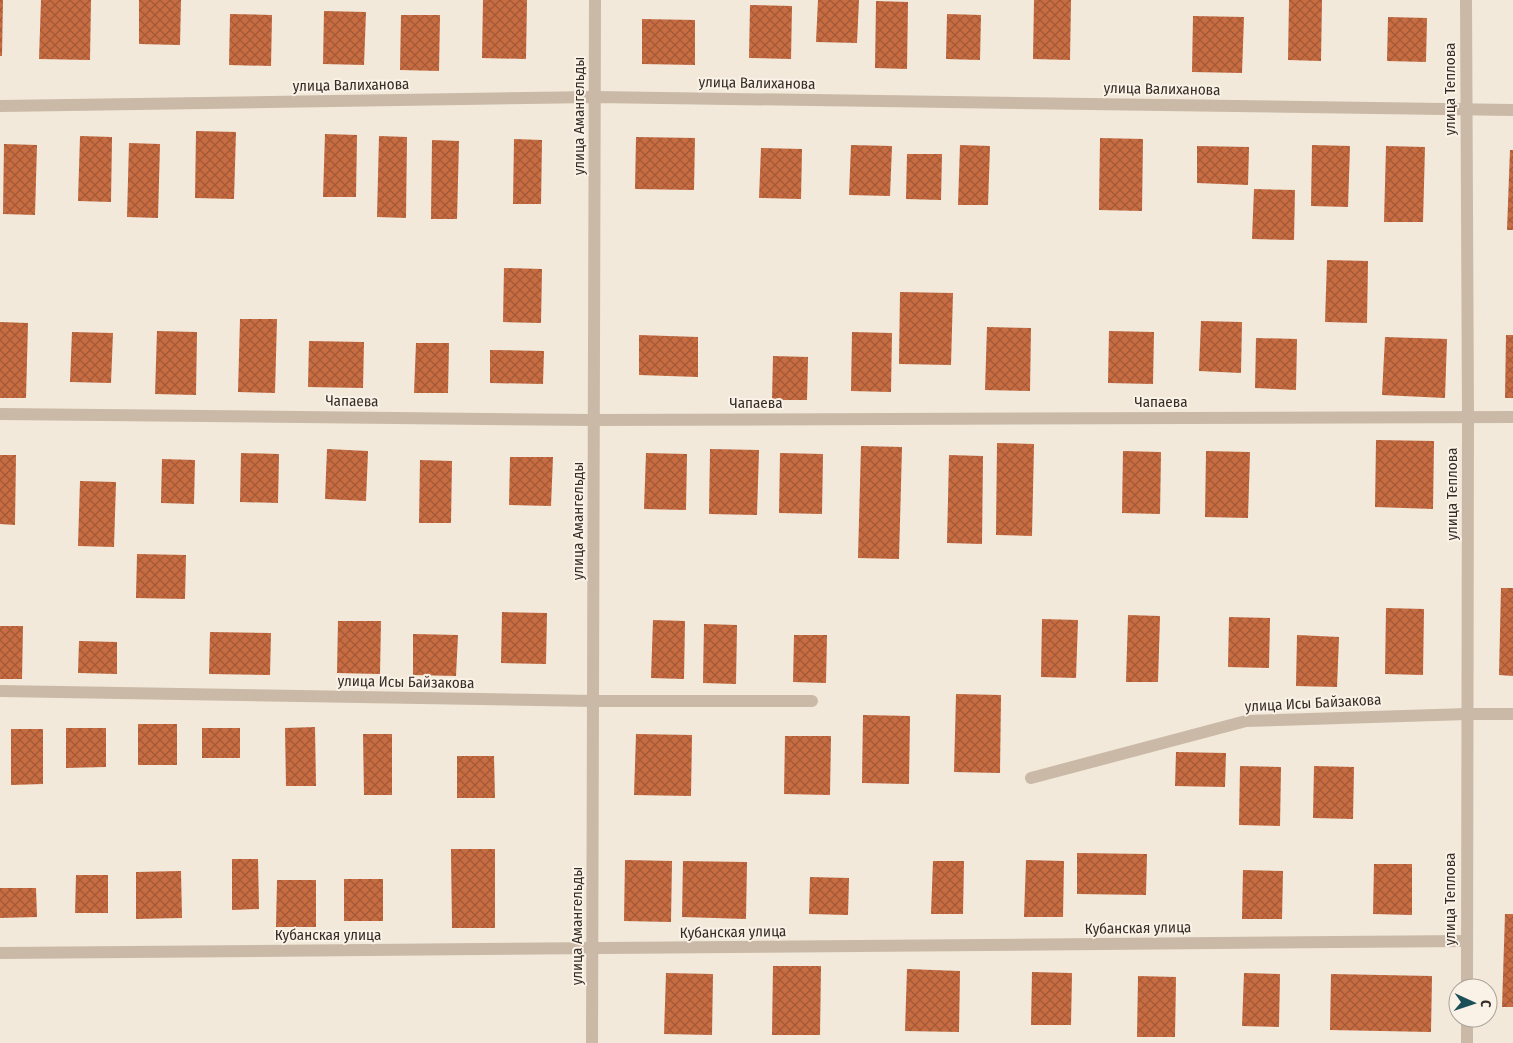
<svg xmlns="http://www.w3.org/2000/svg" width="1513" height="1043" font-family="'Fira Sans Condensed',sans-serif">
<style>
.building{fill:url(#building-cross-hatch)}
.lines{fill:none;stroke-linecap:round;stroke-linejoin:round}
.minor{stroke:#cab9a6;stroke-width:12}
.tertiary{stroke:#cab9a6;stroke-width:12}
.labels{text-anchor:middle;stroke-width:4;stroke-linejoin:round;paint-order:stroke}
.street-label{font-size:15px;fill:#362d27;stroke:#faf2e7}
</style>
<defs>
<pattern id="building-cross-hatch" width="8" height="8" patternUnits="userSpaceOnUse" patternTransform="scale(1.25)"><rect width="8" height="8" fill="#c86c42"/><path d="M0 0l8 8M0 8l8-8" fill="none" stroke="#a35937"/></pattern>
</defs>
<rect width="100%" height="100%" fill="#f2e9da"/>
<g class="building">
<path d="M0 0H3L2 56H0Z"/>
<path d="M41 0H91L90 60 39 59Z"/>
<path d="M139 0H181L180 45 139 44Z"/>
<path d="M483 0H527L526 59 482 58Z"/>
<path d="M818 0H859L857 43 816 42Z"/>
<path d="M1034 0H1071L1070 60 1033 59Z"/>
<path d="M1289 0H1322L1321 61 1288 60Z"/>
<path d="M876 1 908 2 907 69 875 68Z"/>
<path d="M750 5 792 6 791 59 749 58Z"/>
<path d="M324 11 366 12 364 65 323 64Z"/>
<path d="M230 14 272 15 271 66 229 65Z"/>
<path d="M947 14 981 15 980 60 946 59Z"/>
<path d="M401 15H440L439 71 400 70Z"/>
<path d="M1193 16 1244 17 1242 73 1192 72Z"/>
<path d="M1388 17 1427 18 1426 62 1387 61Z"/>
<path d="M642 19 695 20V65L642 64Z"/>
<path d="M196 131 236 132 234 199 195 198Z"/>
<path d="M325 134 357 135 356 197H323Z"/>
<path d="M80 136 112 137 111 202 78 201Z"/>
<path d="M379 136 407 137 406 218 377 217Z"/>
<path d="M636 137 695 138 694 190 635 189Z"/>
<path d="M1100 138 1143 139 1142 211 1099 210Z"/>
<path d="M514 139 542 140 541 204H513Z"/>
<path d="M432 140 459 141 457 219H431Z"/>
<path d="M129 143 160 144 158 218 127 217Z"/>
<path d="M4 144 37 145 35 215 3 214Z"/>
<path d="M851 145 892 146 890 196 849 195Z"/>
<path d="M960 145 990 146 988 205H958Z"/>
<path d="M1312 145 1350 146 1348 207 1311 206Z"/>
<path d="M1197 146 1249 147 1248 185 1197 183Z"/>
<path d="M1386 146 1425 147 1423 222H1384Z"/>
<path d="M761 148 802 149 801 199 759 198Z"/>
<path d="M1510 150H1513V230H1507Z"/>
<path d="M907 154H942L941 200 906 199Z"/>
<path d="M1254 189 1295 190 1294 240 1252 239Z"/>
<path d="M1327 260 1368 261 1367 323 1325 322Z"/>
<path d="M504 268 542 269 541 323 503 322Z"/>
<path d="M900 292 953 293 951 365 899 364Z"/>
<path d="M240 319H277L275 393 238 392Z"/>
<path d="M1201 321 1242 322 1241 373 1199 371Z"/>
<path d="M0 322 28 323 26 398H0Z"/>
<path d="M987 327 1031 328 1030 391 985 390Z"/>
<path d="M157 331 197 332 196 395 155 394Z"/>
<path d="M1109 331 1154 332 1153 384 1108 383Z"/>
<path d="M72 332 113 333 111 383 70 382Z"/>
<path d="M852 332 892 333 891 392 851 391Z"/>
<path d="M639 335 698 337V377L639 375Z"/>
<path d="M1506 335H1513V398H1505Z"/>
<path d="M1385 337 1447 339 1445 398 1382 395Z"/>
<path d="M1256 338 1297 339 1296 390 1255 388Z"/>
<path d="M309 341 364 342 363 388 308 387Z"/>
<path d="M416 343H449L448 393H414Z"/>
<path d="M490 350 544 351 543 384 490 383Z"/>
<path d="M773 356 808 357 807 400H772Z"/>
<path d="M1376 440 1434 441 1433 509 1375 507Z"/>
<path d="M997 443 1034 444 1032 536 996 535Z"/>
<path d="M861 446 902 447 899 559 858 558Z"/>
<path d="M327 449 368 451 366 501 325 499Z"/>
<path d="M710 449 759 450 757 515 709 514Z"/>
<path d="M1123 451 1161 452 1160 514 1122 513Z"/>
<path d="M1206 451 1250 452 1248 518 1205 517Z"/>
<path d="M241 453 279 454 278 503 240 502Z"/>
<path d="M646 453 687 454 686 510 644 509Z"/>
<path d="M780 453 823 454 822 514 779 513Z"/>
<path d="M0 455H16L15 525 0 524Z"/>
<path d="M949 455 983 456 982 544 947 543Z"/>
<path d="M510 457H553L551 506 509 505Z"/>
<path d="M162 459 195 460 194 504 161 503Z"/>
<path d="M420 460 452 461 451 523H419Z"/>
<path d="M80 481 116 482 114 547 78 546Z"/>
<path d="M137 554 186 555 185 599 136 598Z"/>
<path d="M1501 588H1513V676L1499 675Z"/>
<path d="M1386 608 1424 609 1423 675 1385 674Z"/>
<path d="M502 612 547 613 546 664 501 663Z"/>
<path d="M1128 615 1160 616 1158 682H1126Z"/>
<path d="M1229 617 1270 618 1269 668 1228 667Z"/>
<path d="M1042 619 1078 620 1076 678 1041 677Z"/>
<path d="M653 620 685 621 684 679 651 678Z"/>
<path d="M338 621H381L380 674 337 673Z"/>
<path d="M704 624 737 625 736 684 703 683Z"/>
<path d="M0 626H23L22 679H0Z"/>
<path d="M210 632 271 633 270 675 209 674Z"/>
<path d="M413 634 458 635 456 676 413 675Z"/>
<path d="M794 635H827L826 683 793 682Z"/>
<path d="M1297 635 1339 637 1337 687 1296 686Z"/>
<path d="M79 641 117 642V674L78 673Z"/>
<path d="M956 694 1001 695 1000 773 954 772Z"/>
<path d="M863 715 910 716 909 784 862 783Z"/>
<rect x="138" y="724" width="39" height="41"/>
<path d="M315 727 316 786H286L285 728Z"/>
<path d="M66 728H106V767L66 768Z"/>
<rect x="202" y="728" width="38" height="30"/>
<path d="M11 729H43V784L11 785Z"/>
<path d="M363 734H392V795H364Z"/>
<path d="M636 734 692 735 691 796 634 795Z"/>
<path d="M785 736H831L830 795 784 794Z"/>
<path d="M1176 752 1226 753 1225 787 1175 786Z"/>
<path d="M457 756H494L495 798H457Z"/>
<path d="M1240 766 1281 767 1280 826 1239 825Z"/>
<path d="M1314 766 1354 767 1353 819 1313 818Z"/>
<path d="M451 849H495V928H452Z"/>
<path d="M1077 853 1147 854 1146 895 1077 894Z"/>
<path d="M232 859H258L259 909 232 910Z"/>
<path d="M625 860 672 861 671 922 624 921Z"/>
<path d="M1026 860 1064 861 1063 917H1024Z"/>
<path d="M683 861 747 862 746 919 682 917Z"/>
<path d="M933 861H964L963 914H931Z"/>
<path d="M1374 864H1412V915L1373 914Z"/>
<path d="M1243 870 1283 871 1282 919H1242Z"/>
<path d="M181 871 182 918 136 919V872Z"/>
<path d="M76 875H108V913H75Z"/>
<path d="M810 877 849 878 848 915 809 914Z"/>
<rect x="344" y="879" width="39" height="42"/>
<path d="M277 880H316V927H276Z"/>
<path d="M0 888H36L37 917 0 918Z"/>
<path d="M1505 914H1513V1007H1502Z"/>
<path d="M773 966H821L820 1035H772Z"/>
<path d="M907 969 960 971 959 1032 905 1031Z"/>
<path d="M1032 972 1072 973 1071 1025H1031Z"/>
<path d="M666 973 713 974 712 1035 664 1034Z"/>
<path d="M1244 973 1280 974 1279 1027 1242 1026Z"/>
<path d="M1331 974 1432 976 1431 1032 1330 1030Z"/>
<path d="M1138 976 1176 977 1175 1037H1137Z"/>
</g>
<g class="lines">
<g class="minor">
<path d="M1466 0 1468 417 1467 988"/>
<path d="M0 106 595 97 1513 110"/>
<path d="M0 414 594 420 1513 417"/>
<path d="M0 691 594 701H812"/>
<path d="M1031 778 1246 721 1467 714H1513"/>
<path d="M0 953 1467 941"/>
<path d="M1467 1018V1043"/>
</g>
<path class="tertiary" d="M592 1043 595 0"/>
</g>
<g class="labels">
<g class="street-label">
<text transform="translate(757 83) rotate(1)" y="5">улица Валиханова</text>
<text transform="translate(351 85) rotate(-1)" y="5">улица Валиханова</text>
<text transform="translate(1162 89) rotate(1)" y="5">улица Валиханова</text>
<text transform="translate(1450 89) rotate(-90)" y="5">улица Теплова</text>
<text transform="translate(579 116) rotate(-90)" y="5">улица Амангельды</text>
<text transform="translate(352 401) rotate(1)" y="5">Чапаева</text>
<text x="1161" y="407">Чапаева</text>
<text x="756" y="408">Чапаева</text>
<text transform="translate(1452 494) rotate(-90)" y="5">улица Теплова</text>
<text transform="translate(578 521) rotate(-90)" y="5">улица Амангельды</text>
<text transform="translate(406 682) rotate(1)" y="5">улица Исы Байзакова</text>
<text transform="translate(1313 703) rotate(-3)" y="5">улица Исы Байзакова</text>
<text transform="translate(1450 899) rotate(-90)" y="5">улица Теплова</text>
<text transform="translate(577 926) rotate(-90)" y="5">улица Амангельды</text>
<text transform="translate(1138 928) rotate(-1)" y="5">Кубанская улица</text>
<text transform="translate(733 932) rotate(-1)" y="5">Кубанская улица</text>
<text x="328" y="940">Кубанская улица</text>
</g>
</g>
<g transform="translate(1473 1003) rotate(93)"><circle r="24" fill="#faf2e7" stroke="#aca39a"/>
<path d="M0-4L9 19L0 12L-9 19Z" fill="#1c5058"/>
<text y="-8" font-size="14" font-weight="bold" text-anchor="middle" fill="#362d27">С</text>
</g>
</svg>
